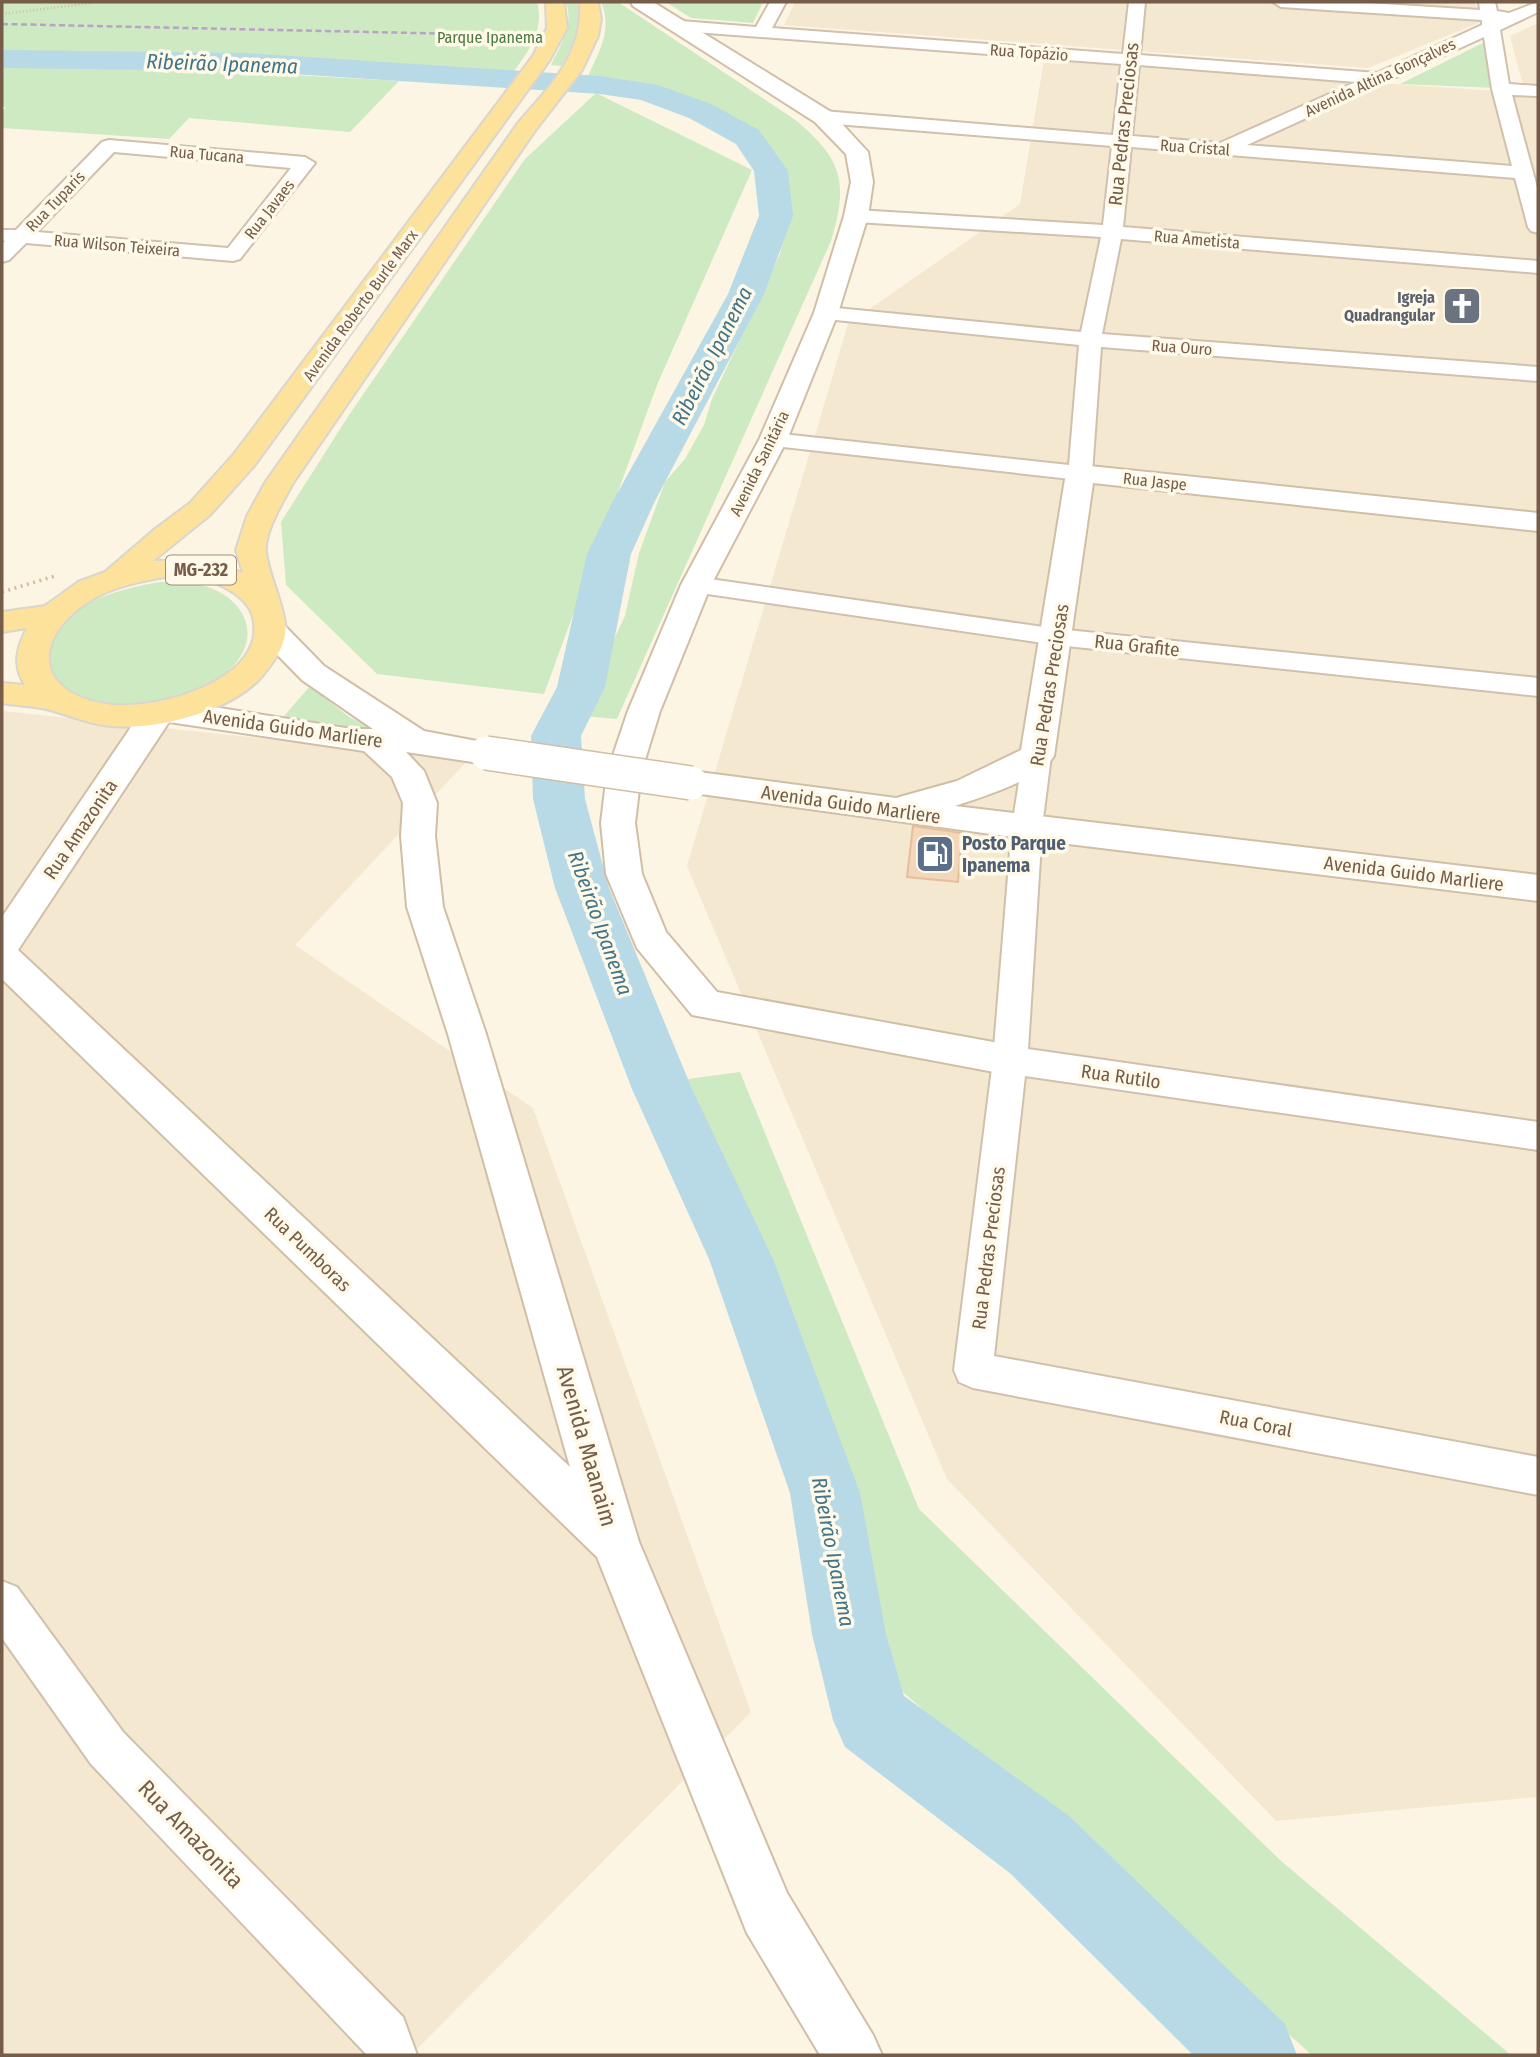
<svg xmlns="http://www.w3.org/2000/svg" width="1540" height="2057" font-family="'Fira Sans Condensed',sans-serif">
<style>
.residential{fill:#f4e8d1}
.green{fill:#ceeac2}
.lines{fill:none;stroke-linecap:round;stroke-linejoin:round}
.river{fill:#b8dae6;fill-rule:evenodd}
.building{fill:#f2d7ba;stroke:#e5bf9b;stroke-width:2}
.street-casing{stroke:#d0c0ad;stroke-width:4}
.secondary-casing{stroke:#d1bea7;stroke-width:4}
.primary-casing{stroke:#dbd5d0;stroke-width:4}
.path-far1{stroke:#d7ba9e;stroke-width:2.5;stroke-dasharray:1 2.5;stroke-linecap:butt}
.path{stroke:#d7ba9e;stroke-width:3.5;stroke-dasharray:2 4.5;stroke-linecap:butt}
.street{fill:#fff;fill-rule:evenodd}
.secondary{fill:#fff;fill-rule:evenodd}
.primary{fill:#fce29b;fill-rule:evenodd}
.rail{stroke:#b9a2c6;stroke-width:2.5;stroke-dasharray:6 3.5;stroke-linecap:butt}
.secondary-bridge-casing{stroke:#d1bea7;stroke-width:36;stroke-linecap:butt}
.secondary-bridge{stroke:#fff;stroke-width:33}
.labels{text-anchor:middle;stroke-width:7;stroke-linejoin:round;paint-order:stroke}
.far-park-label{font-size:16px;fill:#4c7a41;stroke:#fff9e9}
.far-street-label{font-size:16px;fill:#755d49;stroke:#fff9e9}
.far-worship-label{font-size:16px;font-weight:bold;fill:#5b616d;stroke:#fff9e9;text-anchor:end}
.shield{fill:#fff9e9;stroke:#9e8c79;stroke-width:2}
.shield-label{font-size:18px;font-weight:bold;fill:#755d49}
.street-label{font-size:19px;fill:#755d49;stroke:#fff9e9}
.service-label{font-size:19px;font-weight:bold;fill:#4e5e75;stroke:#fff9e9;text-anchor:start}
.water-label{font-size:21px;font-style:italic;fill:#427588;stroke:#fff9e9}
.near-street-label{font-size:23px;fill:#755d49;stroke:#fff9e9}
</style>
<rect width="100%" height="100%" fill="#fcf5e3"/>
<g class="residential">
<path d="M795 2H1475L1481 22 1368 68 784 25Z"/>
<path d="M1538 23V1797L1276 1821 947 1479 687 866 848 324 1020 204 1044 60 1525 93 1510 36Z"/>
<path d="M2 711 468 760 295 945 533 1108 751 1712 411 2055H2Z"/>
</g>
<g class="green">
<path d="M2 2H537C545 30 528 52 512 74L248 55 2 51Z"/>
<path d="M566 2H577C585 25 572 45 562 66L551 65C561 44 574 25 566 2Z"/>
<path d="M601 2H618L794 119C842 158 849 182 831 241L617 719 583 716 605 658 625 616 639 553 665 482 685 459 704 425 712 399 780 254C817 119 689 92 587 78 599 52 613 30 601 2Z"/>
<path d="M666 2H763L753 23 691 18Z"/>
<path d="M1489 40 1497 88 1400 84Z"/>
<path d="M2 64 191 69 399 81 350 132 189 118 169 139 2 128V112L6 107H2Z"/>
<path d="M596 93 752 170 657 385 544 694 377 674 286 585 281 522 349 415 525 159Z"/>
<path d="M160 582C178 583 197 582 213 589 246 603 260 636 234 665 198 703 130 716 80 701 69 698 56 683 47 675 47 664 46 652 48 642 57 604 128 587 160 582Z"/>
<path d="M310 686 349 717 391 737 278 723Z"/>
<path d="M740 1072 919 1509 1280 1860 1511 2055H1312L903 1692 688 1079Z"/>
</g>
<g class="lines">
<path class="river" d="M2 50 246 53 600 76 658 85 711 104 759 130 788 171 793 216 764 294 655 501 631 554 605 687 581 736 585 799 609 888 692 1089 773 1259 860 1493 886 1634 904 1696 1069 1816 1285 2024 1297 2055H1193L1011 1874 845 1747 833 1720 812 1634 790 1493 709 1259 632 1089 555 888 533 799 531 736 557 687 587 554 613 501 728 294 759 216 754 171 736 144 689 118 641 100 600 94 246 71 2 68Z"/>
</g>
<path class="building" d="M913 826 962 833 958 882 907 877Z"/>
<g class="lines">
<g class="street-casing">
<g id="street">
<path d="M770 2H786L772 28 1123 54 1129 2H1145L1140 55 1377 73 1482 25V20L1281 7 1273 2H1351L1480 10 1479 2H1495L1497 11 1509 13 1538 2V12L1500 30 1509 84 1538 86V96L1512 95 1538 191V233L1531 231 1528 227 1515 178 1131 147 1123 227 1538 261V273L1121 239 1102 334 1538 367V381L1101 347 1092 473 1089 478 1080 480 765 445 761 440 765 435 773 433 1069 465 1079 345 826 319 818 318 815 313 818 308 826 307 1081 332 1101 237 856 222 849 220 846 216 849 212 856 210 1103 225 1112 146 823 123 814 117 823 111 1113 135 1121 64 681 31 673 26 681 21 756 27ZM1484 37 1492 89 1512 166 1247 145ZM1139 65 1356 82 1220 143 1132 136Z"/>
<path d="M109 140 305 157 315 163 240 259 233 261 26 243 9 260 2 262V244L5 241 2 240V230H16L102 142ZM114 152 291 168 228 248 37 232Z"/>
<path d="M696 577 1057 629 1538 678V696L1057 645 687 591 683 585 687 579Z"/>
<path d="M1037 746 1047 749 1051 756 1042 827 1028 1049 1538 1122V1150L1025 1076 994 1356 1538 1457V1495L973 1388 959 1382 954 1370 993 1060 1012 827 1023 756 1027 749Z"/>
<path d="M2 1581 17 1587 123 1732 403 2017 417 2055H367L91 1764 2 1638Z"/>
</g>
</g>
<g class="secondary-casing">
<g id="secondary">
<path d="M631 2H653L831 112 868 152 873 182 868 216 838 313 787 440 711 585 660 711 641 773 635 823 642 874 666 932 717 992 1010 1045 1024 1049 1030 1060 1024 1071 1010 1075 692 1015 637 948 606 874 601 823 607 773 628 711 681 585 759 440 814 313 844 216 851 182 846 154 815 122 633 6Z"/>
<path d="M1080 465 1538 513V531L1093 483 1054 756C1039 780 982 797 955 806L1538 875V901L1027 839 679 791 674 783 679 775 691 771 896 798 957 781 1021 750 1066 473 1070 467Z"/>
<path d="M271 620 282 623 324 666 424 731 498 745 503 753 498 761 486 764 406 752 424 771 437 803 435 836 443 907 486 1034 639 1542 787 1893 873 2035 882 2055H820L747 1933 597 1557 2 979V917L146 705 169 700 352 729H373L302 680 260 637 256 630 260 623ZM169 722 364 751 392 777 403 803 401 836 407 907 448 1034 570 1467 18 950Z"/>
</g>
</g>
<g class="primary-casing">
<path id="primary" d="M546 2H564L567 28 549 61 254 466 210 515 153 561 201 560 243 573 236 550 247 516 265 483 518 123C551 85 583 55 580 2H598L601 19 598 36 582 70 534 132 293 483C284 500 264 532 266 552 269 576 282 600 285 623 288 643 275 660 263 675 233 711 156 731 111 726 91 724 73 717 54 711 38 706 19 706 2 703V683L25 685C12 665 17 648 27 628L2 632V612L45 606 78 582 105 572 155 529 190 503 234 454 533 56 547 28ZM164 577C176 577 189 576 201 578 219 583 245 595 252 614 273 680 153 712 106 704 30 692 34 634 93 599 115 586 140 582 164 577Z"/>
</g>
<path class="path-far1" d="M2 14 101 2"/>
<path class="path" d="M2 592 55 576"/>
<use href="#street" class="street"/>
<use href="#secondary" class="secondary"/>
<use href="#primary" class="primary"/>
<path class="rail" d="M2 24 461 34"/>
<g class="secondary-bridge-casing">
<path id="secondary-bridge" d="M486 753 691 783"/>
</g>
<use href="#secondary-bridge" class="secondary-bridge"/>
</g>
<defs>
<g id="church-square" transform="scale(2.0125)"><rect x="-9" y="-9" width="18" height="18" rx="4" fill="#6b7280" stroke="#fff9e9"/><path d="M-1.2-6h2.4v3.5h3.3v2.4h-3.3V6h-2.4V-.1h-3.3v-2.4h3.3Z" fill="#fff"/></g>
<g id="fuel-square" transform="scale(2.0125)"><rect x="-9" y="-9" width="18" height="18" rx="4" fill="#5c6f8a" stroke="#fff9e9"/><path d="M-5.5-6h7V0h2V4h1.3V-2.5L3-4.5l.8-.8L6-3V5H2.5V1h-1V6h-7ZM-4.2-4.7v3.2H.2V-4.7Z" fill="#fff"/></g>
</defs>
<g fill-rule="evenodd">
<use href="#church-square" x="1462" y="306"/>
<use href="#fuel-square" x="935" y="854"/>
</g>
<g class="labels">
<g class="far-park-label">
<text x="490" y="43">Parque Ipanema</text>
</g>
<g class="far-street-label">
<text transform="translate(1029 52) rotate(4)" y="6">Rua Topázio</text>
<text transform="translate(1380 77) rotate(-25)" y="6">Avenida Altina Gonçalves</text>
<text transform="translate(1195 147) rotate(4)" y="6">Rua Cristal</text>
<text transform="translate(207 154) rotate(5)" y="6">Rua Tucana</text>
<text transform="translate(55 201) rotate(-46)" y="6">Rua Tuparis</text>
<text transform="translate(269 209) rotate(-52)" y="6">Rua Javaes</text>
<text transform="translate(1197 239) rotate(5)" y="6">Rua Ametista</text>
<text transform="translate(117 245) rotate(5)" y="6">Rua Wilson Teixeira</text>
<text transform="translate(360 305) rotate(-54)" y="6">Avenida Roberto Burle Marx</text>
<text transform="translate(1182 347) rotate(4)" y="6">Rua Ouro</text>
<text transform="translate(759 463) rotate(-64)" y="6">Avenida Sanitária</text>
<text transform="translate(1155 481) rotate(6)" y="6">Rua Jaspe</text>
</g>
<g class="far-worship-label">
<text x="1435" y="303">Igreja<tspan x="1435" dy="18">Quadrangular</tspan></text>
</g>
<rect class="shield" x="166" y="555.5" width="70" height="29" rx="5"/>
<g class="shield-label">
<text x="201" y="576">MG-232</text>
</g>
<g class="street-label">
<text transform="translate(1123 124) rotate(-84)" y="7">Rua Pedras Preciosas</text>
<text transform="translate(1137 645) rotate(6)" y="7">Rua Grafite</text>
<text transform="translate(1049 685) rotate(-81)" y="7">Rua Pedras Preciosas</text>
<text transform="translate(293 728) rotate(8)" y="7">Avenida Guido Marliere</text>
<text transform="translate(851 804) rotate(8)" y="7">Avenida Guido Marliere</text>
<text transform="translate(80 829) rotate(-56)" y="7">Rua Amazonita</text>
<text transform="translate(1414 873) rotate(7)" y="7">Avenida Guido Marliere</text>
<text transform="translate(1121 1076) rotate(8)" y="7">Rua Rutilo</text>
<text transform="translate(988 1248) rotate(-83)" y="7">Rua Pedras Preciosas</text>
<text transform="translate(308 1249) rotate(44)" y="7">Rua Pumboras</text>
<text transform="translate(1256 1423) rotate(11)" y="7">Rua Coral</text>
</g>
<g class="service-label">
<text x="962" y="850">Posto Parque<tspan x="962" dy="22">Ipanema</tspan></text>
</g>
<g class="water-label">
<text transform="translate(222 64) rotate(2)" y="7">Ribeirão Ipanema</text>
<text transform="translate(712 356) rotate(-63)" y="7">Ribeirão Ipanema</text>
<text transform="translate(600 923) rotate(70)" y="7">Ribeirão Ipanema</text>
<text transform="translate(833 1552) rotate(79)" y="7">Ribeirão Ipanema</text>
</g>
<g class="near-street-label">
<text transform="translate(587 1446) rotate(74)" y="8">Avenida Maanaim</text>
<text transform="translate(191 1834) rotate(46)" y="8">Rua Amazonita</text>
</g>
</g>
<rect width="1540" height="2057" fill="none" stroke="#755d49" stroke-width="7"/>
</svg>
